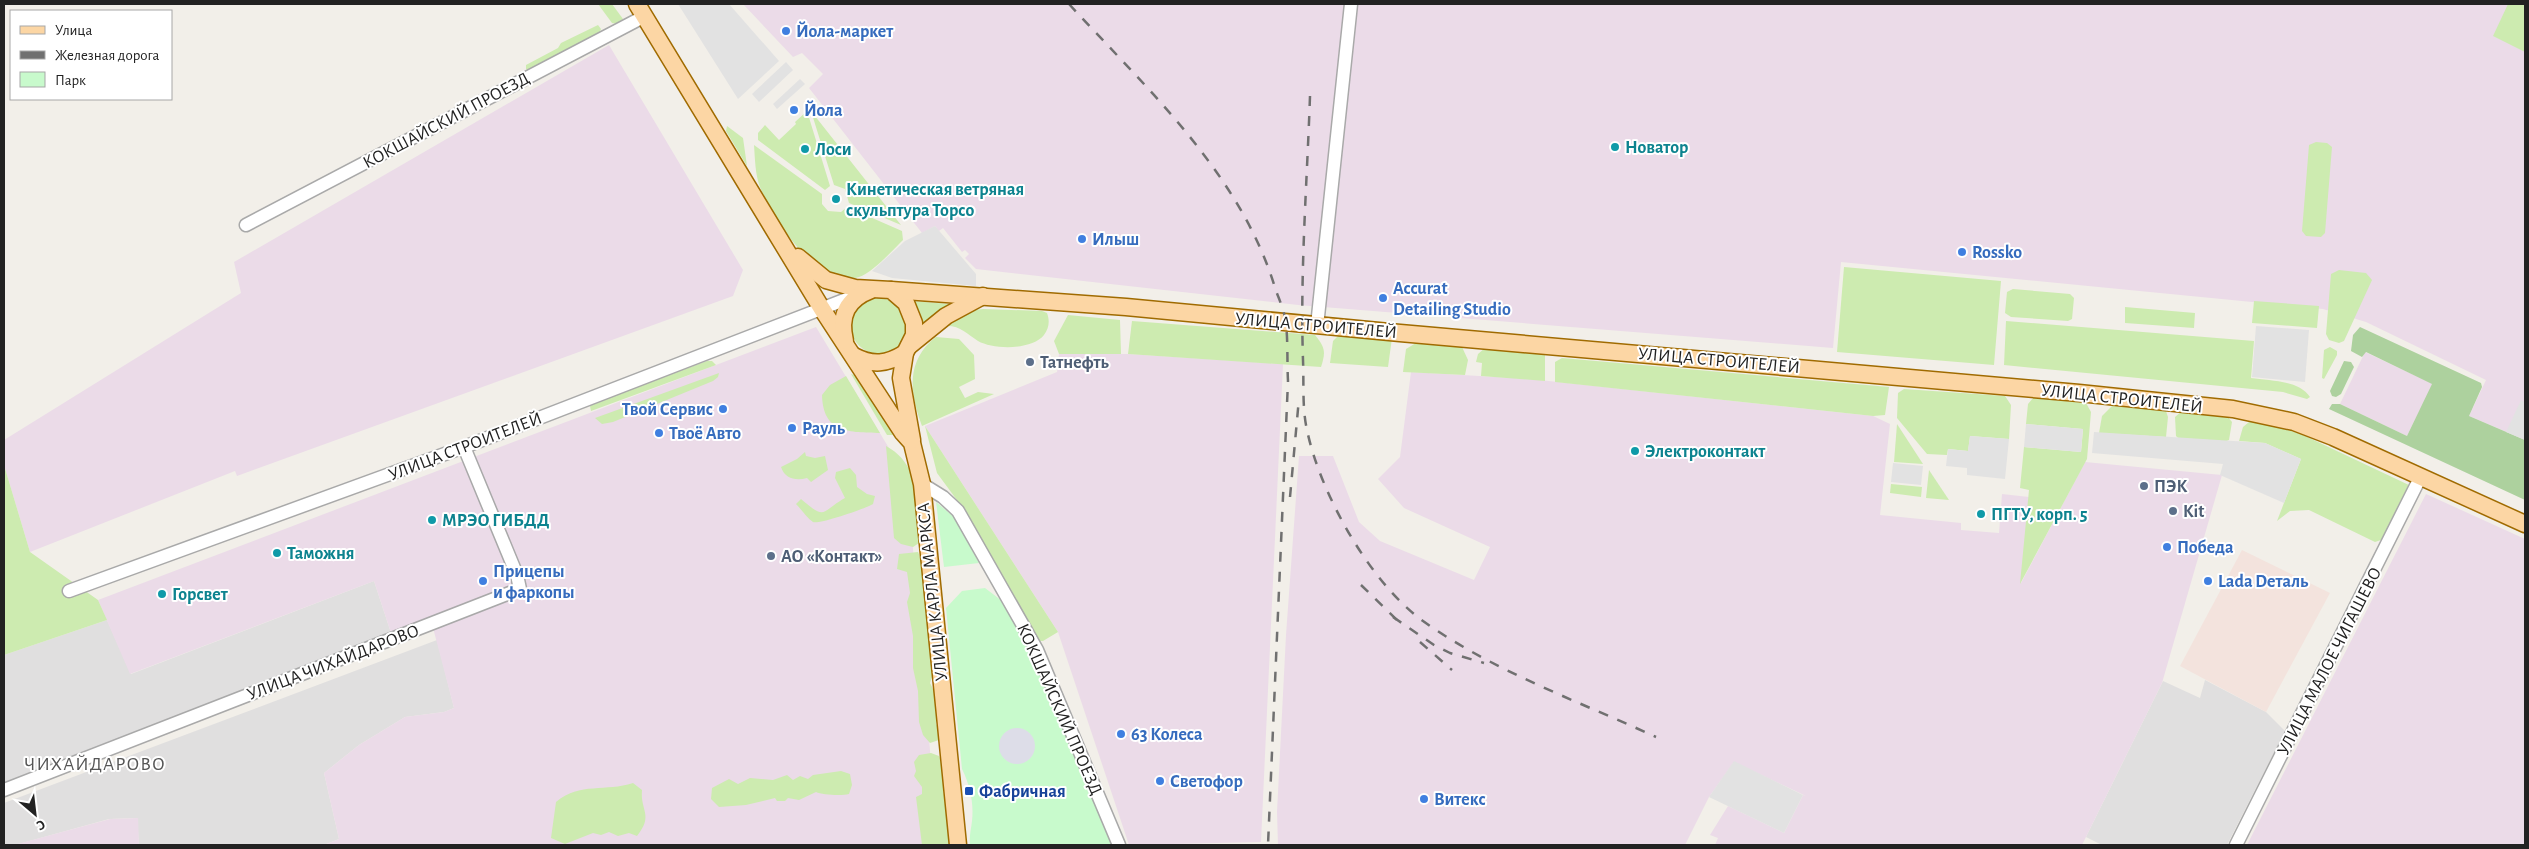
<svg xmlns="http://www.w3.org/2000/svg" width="2529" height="849" font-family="'Alegreya Sans',sans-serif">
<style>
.residential{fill:#e0dfdf}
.industrial{fill:#ebdbe8}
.military{fill:#f3e3dd}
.grass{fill:#cdebb0}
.forest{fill:#add19e}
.park{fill:#c8facc}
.parking{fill:#e2e2e2}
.plaza{fill:#dddde8}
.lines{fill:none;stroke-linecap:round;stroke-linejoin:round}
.minor-casing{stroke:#a9a9a9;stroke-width:15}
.major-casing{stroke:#a06b00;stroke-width:19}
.minor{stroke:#fff;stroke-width:12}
.major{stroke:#fcd6a4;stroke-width:16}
.rail{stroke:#707070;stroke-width:2.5;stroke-dasharray:10 10;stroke-linecap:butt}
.shop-dot{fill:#3f7fe0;stroke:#fff;stroke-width:2}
.culture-dot{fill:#0f9aa8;stroke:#fff;stroke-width:2}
.service-dot{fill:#5c6f8a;stroke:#fff;stroke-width:2}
.transit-dot{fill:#1a4fb4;stroke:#fff;stroke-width:2}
.labels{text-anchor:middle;stroke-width:4;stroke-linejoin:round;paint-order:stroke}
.shop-label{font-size:18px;font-weight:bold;fill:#366cbe;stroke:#fff;text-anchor:start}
.street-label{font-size:18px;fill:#222;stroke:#fff}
.culture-label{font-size:18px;font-weight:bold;fill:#0d838f;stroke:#fff;text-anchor:start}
.service-label{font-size:18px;font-weight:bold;fill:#4e5e75;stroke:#fff;text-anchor:start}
.transit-label{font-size:18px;font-weight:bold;fill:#164399;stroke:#fff;text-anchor:start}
.neighbourhood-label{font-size:19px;letter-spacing:1px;fill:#555;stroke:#fff}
</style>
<rect width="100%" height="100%" fill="#f2efe9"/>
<g class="residential">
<path d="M374 581 392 636 4 784V655L107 620 131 674Z"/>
<path d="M437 640 454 708 444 712 405 717 359 745 324 773 339 839 324 845H139L137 818 109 819 15 845H4V803Z"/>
<path d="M2205 680 2266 712 2285 731 2227 845H2102L2086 837 2163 681 2200 698Z"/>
</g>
<g class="industrial">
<path d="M743 4H2525V440L2469 416 2486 380 2366 322 2323 309 1841 262 1833 348 1298 305 976 269 965 258 969 254 965 250 962 252 943 228 939 231 935 226 922 233 809 88 823 74 802 53 793 57Z"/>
<path d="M609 45 743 270 733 296 237 476 235 471 30 552 4 465V440L241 293 234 262Z"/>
<path d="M816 327 907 478 938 845H324L339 839 324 773 359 745 405 717 444 712 454 708 431 620 392 636 374 581 130 674 98 600Z"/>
<path d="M2365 352 2433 384 2407 436 2340 404Z"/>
<path d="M1059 354H1128L1283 364 1261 842 1129 845 1058 632 925 426 1057 372Z"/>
<path d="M1411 372 1530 379 1873 416 1890 424 1880 515 1961 523V530L1999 533 2002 494 2029 497 2021 583 2085 462 2222 475 2162 683 2082 845H1715L1718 838 1710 835 1728 806 1784 833 1803 795 1806 796 1734 762 1709 797 1685 845H1278L1277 812 1286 635 1299 456H1333L1359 522 1380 541 1474 580 1490 547 1404 508 1378 479 1400 457Z"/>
<path d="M2426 494 2525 539V845H2247Z"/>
<path d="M138 818 139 845H14L110 819Z"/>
</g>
<path class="military" d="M2242 550 2330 593 2266 712 2180 666Z"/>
<g class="grass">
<path d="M598 4H612L623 19 617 24 612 23Z"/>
<path d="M2508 4H2525V52L2493 36Z"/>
<path d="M598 25 601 29 599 34 528 70 526 69V65L558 48 561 43Z"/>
<path d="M807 111 830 186 825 190 758 140V133L765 125 779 140 796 124 795 122Z"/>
<path d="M811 111 901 225 849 203 845 189 834 185Z"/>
<path d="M727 126 743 138 747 166 726 131Z"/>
<path d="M2316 142 2327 143 2332 147 2325 233 2321 237 2306 236 2302 231 2309 145Z"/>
<path d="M754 145 822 194V204L828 211 841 212 847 207 902 231 903 240C893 250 872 273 859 277 817 290 773 218 760 187 755 174 755 158 754 145Z"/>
<path d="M1844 267 2001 281 1994 365 1837 352Z"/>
<path d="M2339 270 2366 273 2372 280 2344 341 2339 343 2329 340 2326 334 2331 274Z"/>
<path d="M2013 289 2070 294 2074 298 2072 319 2068 321 2011 317 2005 313 2007 292Z"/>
<circle cx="879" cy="326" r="28"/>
<path d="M912 301 949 304 922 326Z"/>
<path d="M2254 301 2319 306 2317 328 2252 323Z"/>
<path d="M2125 307 2195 313 2194 328 2125 323Z"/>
<path d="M983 309 1042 311 1047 313C1050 321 1049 328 1044 335 1032 350 994 350 978 341 967 334 961 326 947 326L974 310Z"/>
<path d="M1068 315 1120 320 1121 354H1059L1054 341Z"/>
<path d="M1132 321 1315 335C1325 347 1326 352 1321 367L1128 354Z"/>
<path d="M2006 321 2254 341 2251 378C2270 381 2299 380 2310 397L2307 399 2283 392 2004 365Z"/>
<path d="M1341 333 1392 338 1388 367 1330 363 1333 341Z"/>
<path d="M936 337 959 339 974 355 975 379 959 387 965 398 978 392 994 394 922 426C910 393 905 361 936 337Z"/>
<path d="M1416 343 1462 347 1468 360 1465 375 1403 372 1406 349Z"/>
<path d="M2330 347 2337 351V355L2324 379 2322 378 2324 350Z"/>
<path d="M1485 348 1545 353V381L1481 376 1482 363 1476 362 1478 354Z"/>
<path d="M1562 358 1889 387 1885 415 1873 416 1555 382V362Z"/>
<path d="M707 361H712L716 365 591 411 590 406 596 402Z"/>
<path d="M719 373 718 377 713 381 613 422 602 424 595 418Z"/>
<path d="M851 374 859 377 893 435H887Z"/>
<path d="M846 376 880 433C850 432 823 434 822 395L830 385Z"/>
<path d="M1904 389 2005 396 2011 405 2009 439 1970 436 1968 451 1948 449 1947 455 1927 454 1897 418 1898 393Z"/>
<path d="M2033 398 2086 403 2091 412 2087 459 2020 584 2029 490 2020 488 2024 447 2081 452 2083 429 2026 424 2028 404Z"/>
<path d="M2112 406 2166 411 2168 417 2166 437 2099 433 2102 416Z"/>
<path d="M2182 411 2227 416 2232 422 2229 440 2224 442 2178 438 2176 436 2175 417Z"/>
<path d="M2257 421 2301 434 2411 486 2384 539 2375 542 2309 510 2290 511 2277 521 2301 459 2265 443 2239 441 2243 427 2249 422Z"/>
<path d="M1897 424 1923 464 1894 462Z"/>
<path d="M925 426 1058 632 1043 641H1038L962 507 937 473Z"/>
<path d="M886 446C921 465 919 505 922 541L913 547 901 544 894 538Z"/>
<path d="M805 452 806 456 815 458 825 456 828 470 811 482 807 478C796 481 785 479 781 467L797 459Z"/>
<path d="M4 465 30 552 98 600 107 620 4 655Z"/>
<path d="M850 468 856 475 857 487 867 494 875 496 873 504C867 508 818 525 813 522 807 518 801 509 796 504L801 499C827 521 820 512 845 498L835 478 836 472Z"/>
<path d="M1929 470 1949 500 1926 498Z"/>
<path d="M1891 484 1922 487 1921 497 1890 493Z"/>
<path d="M918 552C925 567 921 584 929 594L934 671 930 683C937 695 939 710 936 724L941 732 939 740 930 743 923 735 919 722 918 691 913 668V636L907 602 910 593 907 572 897 569 899 554Z"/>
<path d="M931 753 939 756 941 760 946 784 943 791 948 808 947 819 952 845H922L916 797 922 794V787L914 776 916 771 914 762 919 755Z"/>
<path d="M841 771 850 774 852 785 849 794C842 796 822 795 816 792L799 800 788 798 785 801H777L775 798 746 805 719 807 711 799 712 788 729 779 738 784 750 778 773 780 787 775 793 780 800 776 808 779 813 775Z"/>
<path d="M633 783 642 790C640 811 654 815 637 836L629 833 618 836 609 832 601 835 593 833 565 844 551 838 556 802C580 782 606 792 633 783Z"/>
</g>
<g class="forest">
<path d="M2360 327 2481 383 2482 387 2469 416 2525 440V500L2329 409 2332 404H2340L2407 436 2432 384 2366 352 2362 357 2351 351 2353 335Z"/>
<path d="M2344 361 2351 362 2354 367 2341 394 2336 397 2332 396 2330 391Z"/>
</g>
<g class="park">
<path d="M936 502 954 517 979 563 944 567Z"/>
<path d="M985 588 1006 604 1032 652 1115 845H970C969 836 971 830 972 821 974 803 970 785 962 769L946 608 962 591Z"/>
</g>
<g class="parking">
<path d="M678 4H729L779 61 738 99Z"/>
<path d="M786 62 793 70 759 102 752 94Z"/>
<path d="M800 79 805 84 777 109 773 104Z"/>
<path d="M935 226 976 274V286L892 278 872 271 905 241Z"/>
<path d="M2256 326 2309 330 2305 382 2252 377Z"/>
<path d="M2521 400 2525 402V440L2506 432Z"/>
<path d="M2026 424 2083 429 2081 452 2024 447Z"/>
<path d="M2094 432 2265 443 2301 459 2284 503 2220 475 2223 464 2092 453Z"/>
<path d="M1970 436 2009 439 2005 479 1967 475V468L1946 466 1948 449 1968 451Z"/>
<path d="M1893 463 1923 466 1921 485 1891 482Z"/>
<path d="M1734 761 1803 795 1784 833 1709 797Z"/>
</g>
<circle class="plaza" cx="1017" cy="746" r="18"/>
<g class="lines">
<g class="minor-casing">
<g id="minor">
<path d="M246 225 645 16"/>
<path d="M1317 326 1351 4"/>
<path d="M922 484 943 497 958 511 1037 650 1119 845"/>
<path d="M69 591 464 447 857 295"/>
<path d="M4 790 520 589 517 575 464 447"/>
<path d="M2236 845 2421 476"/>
</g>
</g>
<g class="major-casing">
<g id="major">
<path d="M637 4 822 309 903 433 912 443 922 484 958 845"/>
<path d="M798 257 826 280 855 288 891 290 906 303 914 323V335L905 353 901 378 912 440"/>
<path d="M891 290 1126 307 1400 333 2079 393 2233 409 2294 422 2333 437 2525 524"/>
<path d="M845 341C839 316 847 299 871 290"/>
<path d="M909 346 946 316 983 296"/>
<path d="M854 356C873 366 887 364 905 353"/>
</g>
</g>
<use href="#minor" class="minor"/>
<use href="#major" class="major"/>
<g class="rail">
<path d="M1069 4C1148 90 1242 175 1276 291 1280 301 1285 313 1286 324 1288 342 1287 362 1288 381L1268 845"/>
<path d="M1310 96C1307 184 1300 272 1303 360 1304 383 1302 408 1307 430 1320 493 1370 583 1423 621 1493 671 1578 701 1656 737"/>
<path d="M1290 497 1299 398"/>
<path d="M1361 585 1399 622"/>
<path d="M1393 617 1434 645 1450 653 1484 663"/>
<path d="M1420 642 1452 670"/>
</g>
</g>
<g class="shop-dot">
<circle cx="786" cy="31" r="5"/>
<circle cx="794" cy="110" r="5"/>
<circle cx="1082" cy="239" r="5"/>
<circle cx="1962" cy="252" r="5"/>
<circle cx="1383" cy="298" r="5"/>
<circle cx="723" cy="409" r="5"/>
<circle cx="792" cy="428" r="5"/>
<circle cx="659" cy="433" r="5"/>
<circle cx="2167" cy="547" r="5"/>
<circle cx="483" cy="581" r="5"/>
<circle cx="2208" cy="581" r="5"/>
<circle cx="1121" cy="734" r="5"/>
<circle cx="1160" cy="781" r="5"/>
<circle cx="1424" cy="799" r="5"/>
</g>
<g class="culture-dot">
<circle cx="1615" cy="147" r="5"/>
<circle cx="805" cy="149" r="5"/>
<circle cx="836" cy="199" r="5"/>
<circle cx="1635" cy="451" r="5"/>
<circle cx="1981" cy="514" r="5"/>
<circle cx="432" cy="520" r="5"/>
<circle cx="277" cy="553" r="5"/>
<circle cx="162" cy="594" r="5"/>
</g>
<g class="service-dot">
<circle cx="1030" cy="362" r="5"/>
<circle cx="2144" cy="486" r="5"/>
<circle cx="2173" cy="511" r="5"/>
<circle cx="771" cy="556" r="5"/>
</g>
<rect class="transit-dot" x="964" y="786" width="10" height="10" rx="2.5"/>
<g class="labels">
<g class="shop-label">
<text x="796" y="37">Йола-маркет</text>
<text x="804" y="116">Йола</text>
<text x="1092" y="245">Илыш</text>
<text x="1972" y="258">Rossko</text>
<text x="1393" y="294">Accurat<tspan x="1393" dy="21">Detailing Studio</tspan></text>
<text x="713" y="415" text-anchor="end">Твой Сервис</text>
<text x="802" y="434">Рауль</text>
<text x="669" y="439">Твоё Авто</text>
<text x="2177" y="553">Победа</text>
<text x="493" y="577">Прицепы<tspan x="493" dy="21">и фаркопы</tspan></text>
<text x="2218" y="587">Lada Dеталь</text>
<text x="1131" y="740">63 Колеса</text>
<text x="1170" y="787">Светофор</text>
<text x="1434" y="805">Витекс</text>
</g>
<g class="street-label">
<text transform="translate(446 120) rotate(-28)" y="6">КОКШАЙСКИЙ ПРОЕЗД</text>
<text transform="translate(1316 325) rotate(5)" y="6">УЛИЦА СТРОИТЕЛЕЙ</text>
<text transform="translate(1719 360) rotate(5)" y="6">УЛИЦА СТРОИТЕЛЕЙ</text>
<text transform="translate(2122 398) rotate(6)" y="6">УЛИЦА СТРОИТЕЛЕЙ</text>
<text transform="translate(465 446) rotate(-21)" y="6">УЛИЦА СТРОИТЕЛЕЙ</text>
<text transform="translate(932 592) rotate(-96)" y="6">УЛИЦА КАРЛА МАРКСА</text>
<text transform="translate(2329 661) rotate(-63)" y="6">УЛИЦА МАЛОЕ ЧИГАШЕВО</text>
<text transform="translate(333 662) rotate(-21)" y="6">УЛИЦА ЧИХАЙДАРОВО</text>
<text transform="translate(1060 709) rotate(66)" y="6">КОКШАЙСКИЙ ПРОЕЗД</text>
</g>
<g class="culture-label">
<text x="1625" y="153">Новатор</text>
<text x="815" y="155">Лоси</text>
<text x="846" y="195">Кинетическая ветряная<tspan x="846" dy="21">скульптура Торсо</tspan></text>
<text x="1645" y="457">Электроконтакт</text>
<text x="1991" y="520">ПГТУ, корп. 5</text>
<text x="442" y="526">МРЭО ГИБДД</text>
<text x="287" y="559">Таможня</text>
<text x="172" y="600">Горсвет</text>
</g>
<g class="service-label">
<text x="1040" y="368">Татнефть</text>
<text x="2154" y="492">ПЭК</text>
<text x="2183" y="517">Kit</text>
<text x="781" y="562">АО «Контакт»</text>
</g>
<g class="transit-label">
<text x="979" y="797">Фабричная</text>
</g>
<g class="neighbourhood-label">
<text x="95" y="770">ЧИХАЙДАРОВО</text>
</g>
</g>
<rect width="2529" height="849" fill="none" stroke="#222222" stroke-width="10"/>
<rect x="10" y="10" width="162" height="90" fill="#ffffff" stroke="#a7a7a7"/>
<rect x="20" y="26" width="25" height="8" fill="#fcd6a4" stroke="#a7a7a7"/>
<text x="55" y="35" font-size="15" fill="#222222">Улица</text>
<rect x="20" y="51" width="25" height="8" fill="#707070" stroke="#a7a7a7"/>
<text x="55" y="60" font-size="15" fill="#222222">Железная дорога</text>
<rect x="20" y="72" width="25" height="15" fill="#c8facc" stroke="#a7a7a7"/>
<text x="55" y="85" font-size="15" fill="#222222">Парк</text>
<g transform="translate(35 814) rotate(152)" stroke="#ffffff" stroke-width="4" paint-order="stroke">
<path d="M0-4L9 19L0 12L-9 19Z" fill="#222222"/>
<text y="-8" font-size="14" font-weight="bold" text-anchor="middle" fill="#222222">С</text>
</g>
</svg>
